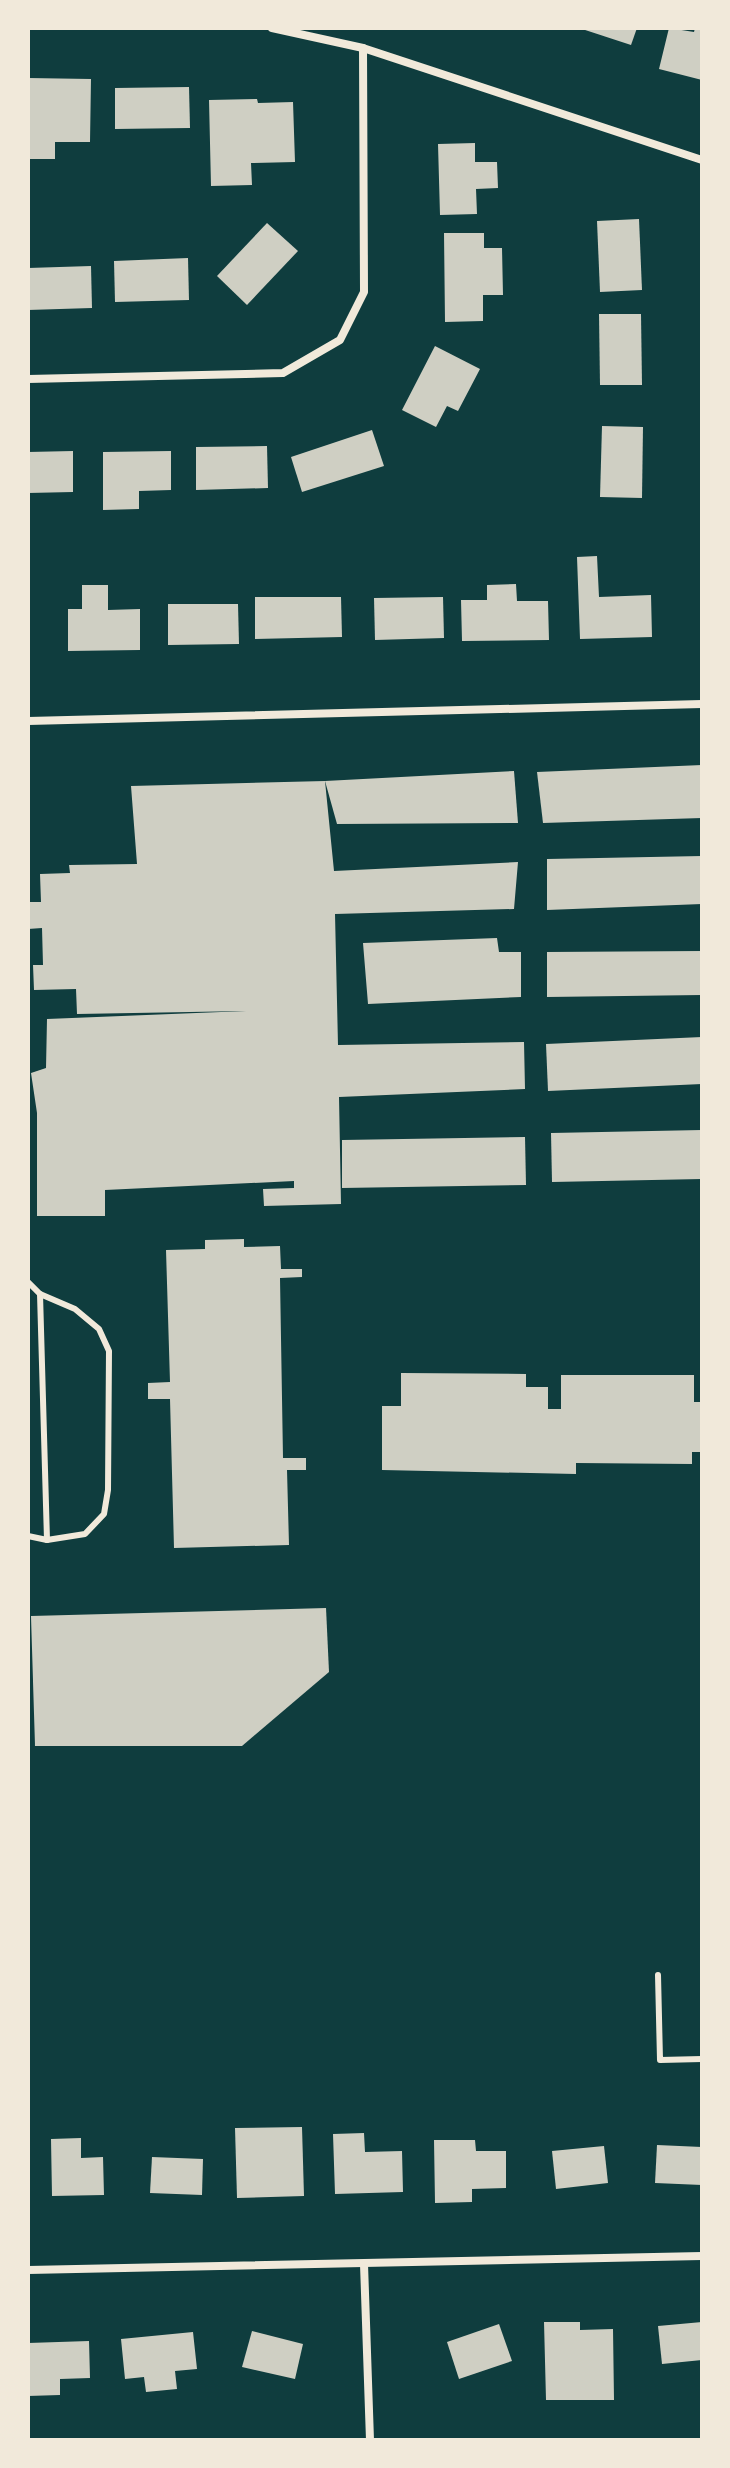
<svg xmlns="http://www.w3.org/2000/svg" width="730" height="2468" font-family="Manrope,sans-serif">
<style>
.building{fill:#cfcfc3}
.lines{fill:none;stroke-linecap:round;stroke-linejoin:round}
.service{stroke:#f1e9da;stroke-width:6}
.minor{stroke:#f1e9da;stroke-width:8}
</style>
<rect width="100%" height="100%" fill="#0f3d3e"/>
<g class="building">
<path d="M579 28H637L631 45Z"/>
<path d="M669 28 694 32 695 28H702V80L659 69Z"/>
<path d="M28 78 91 79 90 142H55V159H28Z"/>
<path d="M189 87 190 128 115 129V88Z"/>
<path d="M257 99 258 103 293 102 295 162 251 163 252 185 211 186 209 100Z"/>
<path d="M475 143V162H497L498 188 476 189 477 214 440 215 438 144Z"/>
<path d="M639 219 642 290 600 292 597 221Z"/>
<path d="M267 223 298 251 247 305 217 276Z"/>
<path d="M444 233H484V248H502L503 295H483V321L445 322Z"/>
<path d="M188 258 189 300 115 302 114 261Z"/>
<path d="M91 266 92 308 28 310V268Z"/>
<path d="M599 314H641L642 385H600Z"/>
<path d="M435 346 480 369 458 411 447 406 436 427 402 410Z"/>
<path d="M602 426 643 427 642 498 600 497Z"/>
<path d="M372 430 384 466 302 492 291 457Z"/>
<path d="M267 446 268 488 196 490V447Z"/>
<path d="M73 451V492L28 493V452Z"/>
<path d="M171 451V490L139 491V509L103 510V452Z"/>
<path d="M597 556 599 597 651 595 652 637 580 639 577 557Z"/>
<path d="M516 584 517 601H548L549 640 462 641 461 600H487V585Z"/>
<path d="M82 585H108V610L140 609V650L68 651V609H82Z"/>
<path d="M255 597H341L342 637 255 639Z"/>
<path d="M443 597 444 638 375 640 374 598Z"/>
<path d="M168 604H238L239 644 168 645Z"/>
<path d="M702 765V818L543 823 537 772Z"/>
<path d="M514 771 518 823 337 824 325 781Z"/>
<path d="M325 781 334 871 518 862 514 909 335 914 338 1045 524 1042 525 1089 339 1097 341 1204 264 1206 263 1189 294 1188V1181L105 1190V1216H37V1113L31 1073 46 1068 47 1019 246 1011 77 1014 76 989 34 990 33 965H43L42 928 28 929V902H41L40 874 70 873 69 865 137 864 131 786Z"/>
<path d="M702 856V904L547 910V859Z"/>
<path d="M497 938 499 952H521V997L368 1004 363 943Z"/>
<path d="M702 951V995L547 997V952Z"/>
<path d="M702 1037V1084L548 1091 546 1044Z"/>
<path d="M702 1130V1179L552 1182 551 1133Z"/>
<path d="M525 1137 526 1185 342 1188V1140Z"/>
<path d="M244 1239V1247L280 1246 281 1269H302V1277L280 1278 283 1458H306V1470H287L289 1545 174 1548 170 1399H148V1383L170 1382 166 1250 205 1249V1240Z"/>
<path d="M401 1373 526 1374V1387H548V1409H561V1375H694V1402H702V1452H692V1464L576 1463V1474L382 1470V1406H401Z"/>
<path d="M326 1608 329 1672 242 1746H35L31 1616Z"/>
<path d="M302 2127 304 2196 237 2198 235 2128Z"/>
<path d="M364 2133 365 2152 402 2151 403 2192 335 2194 333 2134Z"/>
<path d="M81 2138V2158L103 2157 104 2195 52 2196 51 2139Z"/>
<path d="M434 2140H475L476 2151H506V2188L472 2189V2202L435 2203Z"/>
<path d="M657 2145 702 2147V2185L655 2183Z"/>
<path d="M604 2146 608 2183 556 2189 552 2151Z"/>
<path d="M152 2157 203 2159 202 2195 150 2193Z"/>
<path d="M544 2322H580V2330L613 2329 614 2400H546Z"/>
<path d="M702 2322V2360L662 2364 658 2326Z"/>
<path d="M499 2324 512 2361 459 2379 447 2342Z"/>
<path d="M252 2331 303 2344 295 2379 242 2367Z"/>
<path d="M193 2332 197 2369 175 2371 177 2389 146 2392 144 2377 125 2379 121 2339Z"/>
<path d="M89 2341 90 2378 60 2379V2395L28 2396V2343Z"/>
</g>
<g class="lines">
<g class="service">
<path d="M28 1282 40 1294 75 1309 99 1329 109 1351 108 1490 104 1514 85 1534 47 1540 28 1536"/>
<path d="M40 1294 47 1540"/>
<path d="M658 1975 660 2060 702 2059"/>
</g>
<g class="minor">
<path d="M272 28 363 48 702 160"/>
<path d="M28 379 283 373 340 340 364 292 363 48"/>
<path d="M28 721 702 704"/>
<path d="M364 2264 370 2440"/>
<path d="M28 2270 702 2256"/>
</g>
</g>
<rect width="730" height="2468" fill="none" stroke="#f1e9da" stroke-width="60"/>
</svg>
